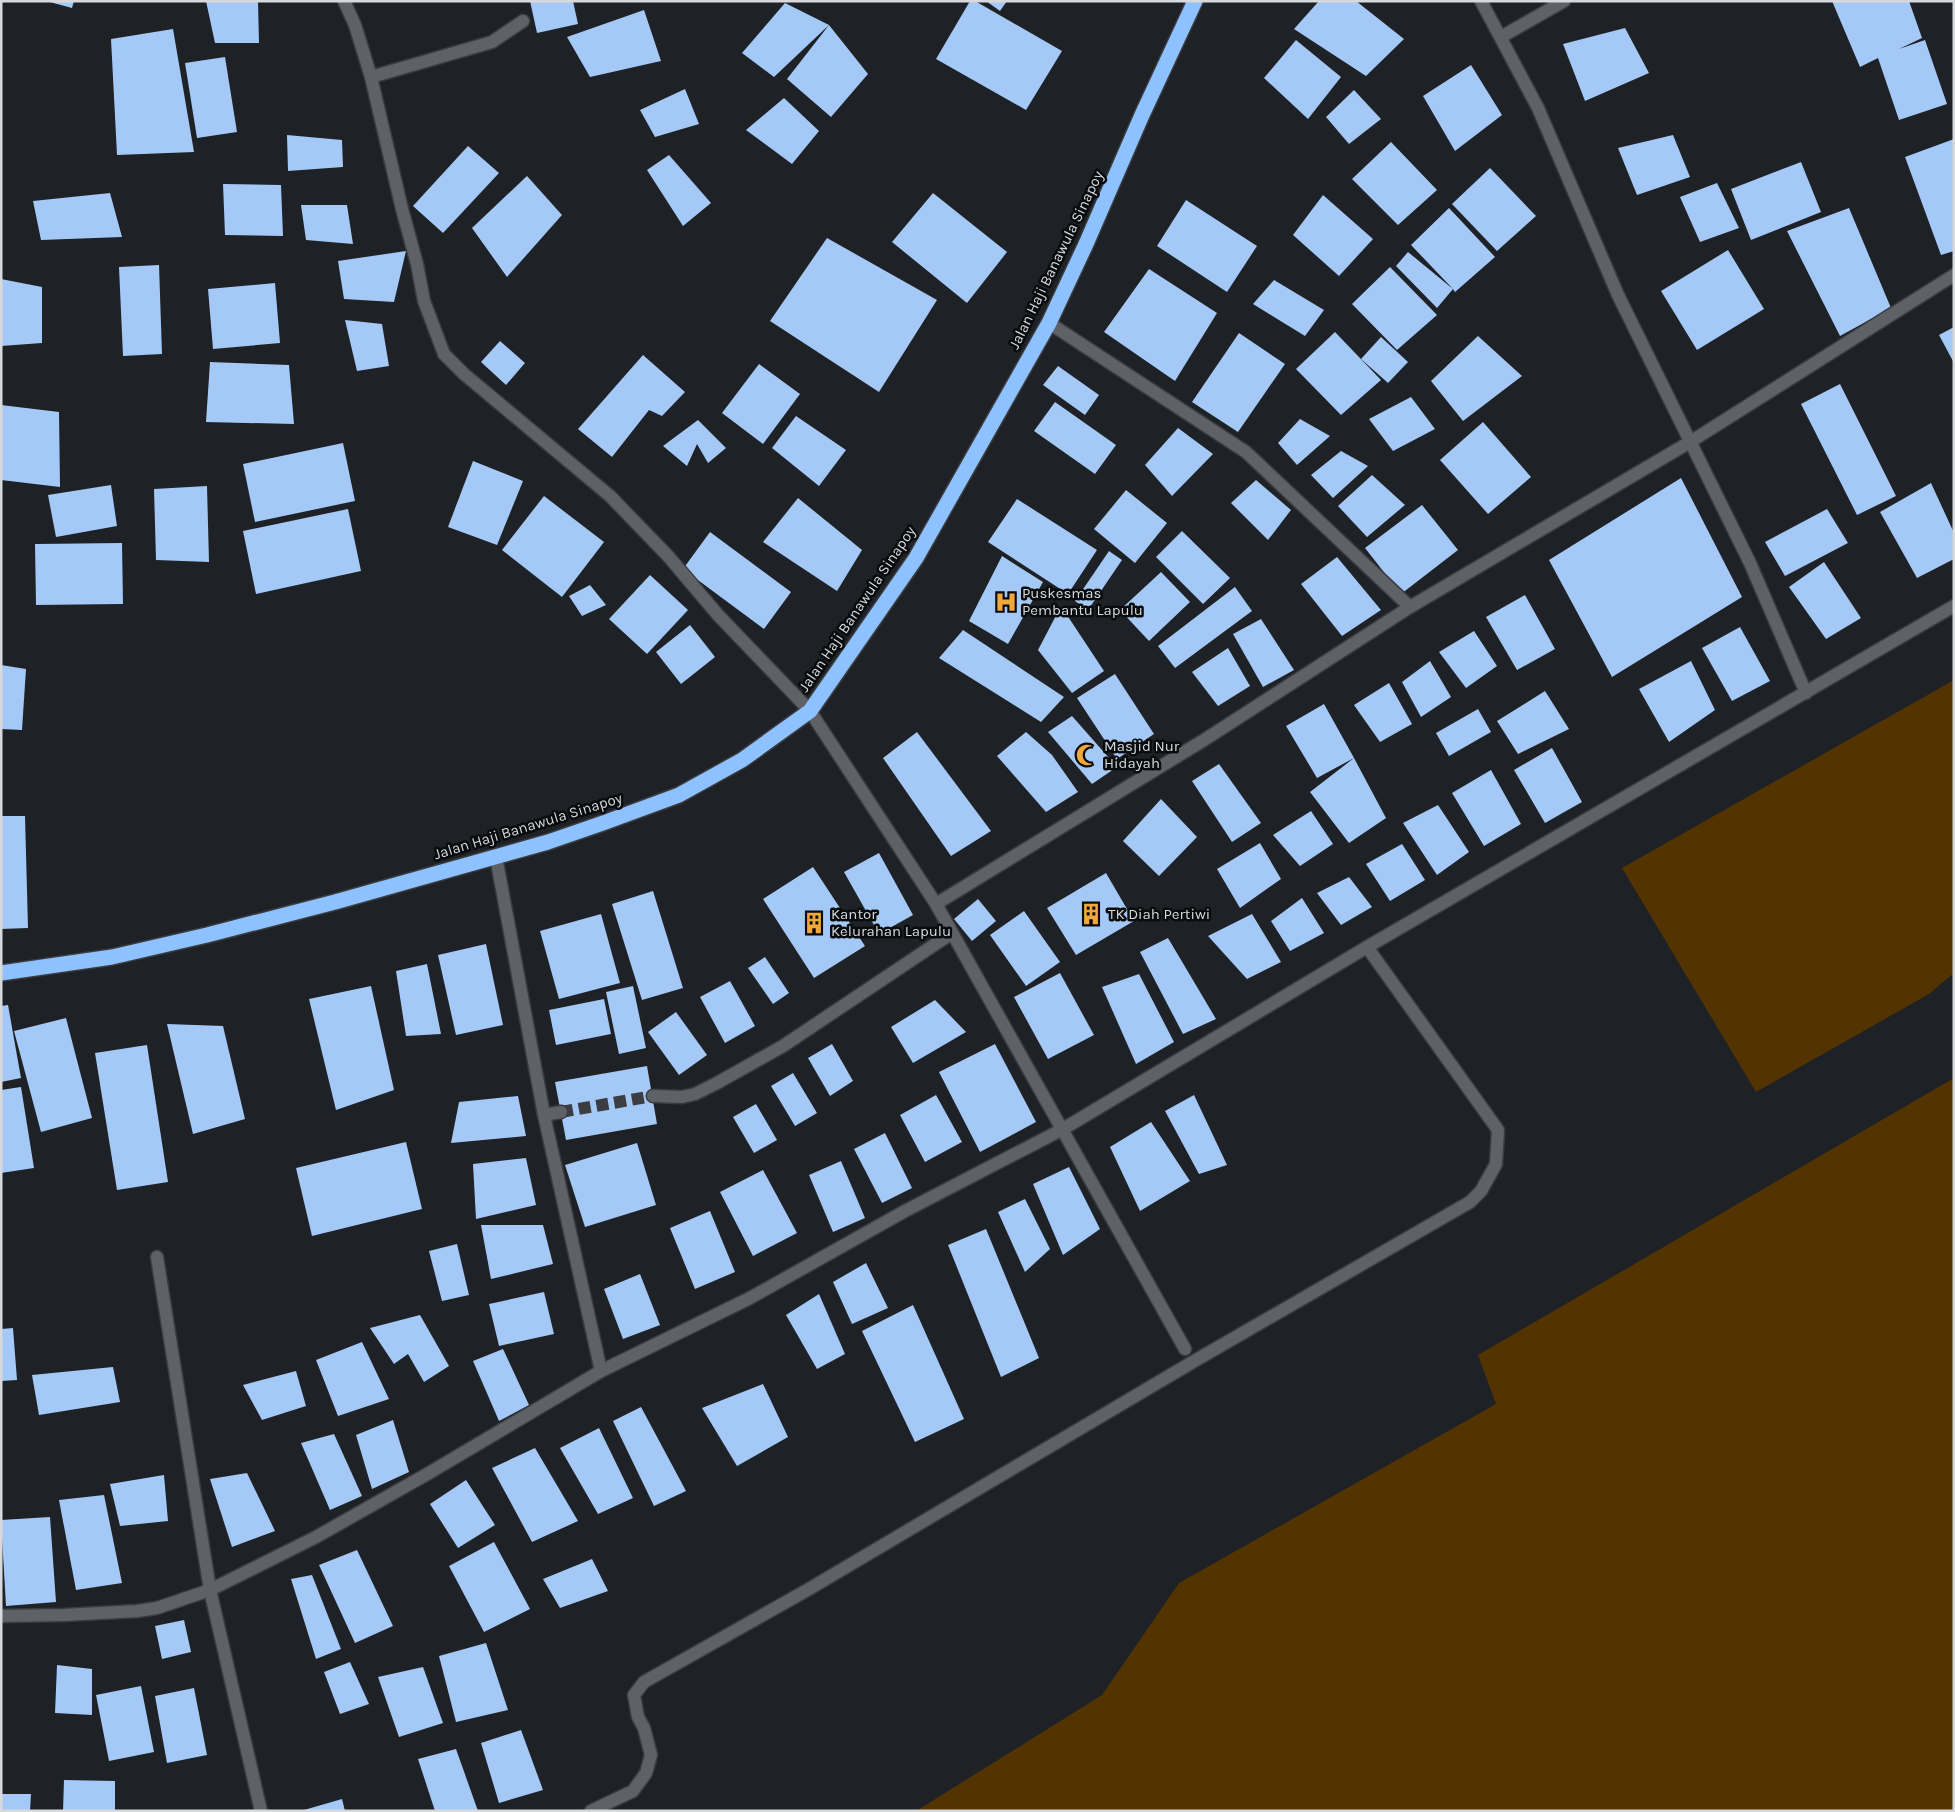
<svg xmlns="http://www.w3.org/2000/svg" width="1955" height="1812" font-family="Karla,sans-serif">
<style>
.water{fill:#533401}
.building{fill:#a5c9f6}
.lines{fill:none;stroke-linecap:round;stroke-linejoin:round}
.street-tunnel{stroke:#3a3d41;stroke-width:12;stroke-dasharray:12 6;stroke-linecap:butt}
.street-casing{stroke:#3a3c40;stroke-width:15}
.highway-casing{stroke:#3a3c40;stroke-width:18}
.street{stroke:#5e6267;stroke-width:12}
.highway{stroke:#8ec1ff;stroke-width:15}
.labels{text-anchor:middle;stroke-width:5;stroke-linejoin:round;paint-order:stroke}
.street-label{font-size:15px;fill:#d7d9dc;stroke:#090b0d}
.poi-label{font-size:15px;fill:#d7d9dc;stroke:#090b0d;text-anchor:start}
</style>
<rect width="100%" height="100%" fill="#1e2126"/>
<g class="water">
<path d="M1954 680V973L1929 994 1756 1092 1622 868Z"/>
<path d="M1954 1078V1811H916L1102 1695 1179 1583 1496 1404 1478 1355Z"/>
</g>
<g class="building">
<path d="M46 1H74L72 8Z"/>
<path d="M206 1H258L259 43H215Z"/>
<path d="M530 1H573L578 24 537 33Z"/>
<path d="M970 1H975L1062 51 1026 110 936 59Z"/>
<path d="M986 1H1007L1000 11Z"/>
<path d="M1319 1H1356L1404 39 1366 76 1294 29Z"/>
<path d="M1832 1H1909L1922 38 1899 49 1925 40 1947 104 1899 120 1878 58 1860 67Z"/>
<path d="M785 3 829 25 868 74 831 117 787 79 829 25 774 77 742 53Z"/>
<path d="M644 10 661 61 590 77 567 37Z"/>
<path d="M1625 28 1649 73 1585 101 1563 44Z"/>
<path d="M173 29 194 152 117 155 111 39Z"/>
<path d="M1296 40 1341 77 1308 119 1264 78Z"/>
<path d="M225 57 237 132 197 138 185 63Z"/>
<path d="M1471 65 1502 115 1455 151 1423 96Z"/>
<path d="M685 89 699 124 655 137 640 110Z"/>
<path d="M1354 90 1381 119 1349 144 1326 117Z"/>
<path d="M784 98 819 131 792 164 746 130Z"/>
<path d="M287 135 342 140 343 167 288 171Z"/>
<path d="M1673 135 1690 177 1637 195 1618 148Z"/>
<path d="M1954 139V251L1941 255 1905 157Z"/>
<path d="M1391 142 1437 190 1398 225 1352 179Z"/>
<path d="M468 146 499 173 443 233 413 206Z"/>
<path d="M669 155 711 203 683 226 647 170Z"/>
<path d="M1801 162 1821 212 1751 240 1731 189Z"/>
<path d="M1490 168 1536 216 1497 251 1452 204Z"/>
<path d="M527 176 562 215 507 277 472 228Z"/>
<path d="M1717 183 1739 228 1700 242 1680 197Z"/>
<path d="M223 184 281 185 283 236 225 235Z"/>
<path d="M110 193 122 237 41 240 33 201Z"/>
<path d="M933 193 1007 252 967 303 892 242Z"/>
<path d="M1323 195 1373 239 1339 276 1293 235Z"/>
<path d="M1186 200 1257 246 1227 292 1157 246Z"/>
<path d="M301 205H347L353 244 306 240Z"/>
<path d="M1449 208 1495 257 1455 292 1453 289 1437 308 1396 266 1408 252 1453 289 1411 245Z"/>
<path d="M1849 208 1891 308 1840 336 1787 231Z"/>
<path d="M827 238 937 300 879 392 770 321Z"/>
<path d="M1728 250 1764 309 1697 350 1661 291Z"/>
<path d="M406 251 394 302 344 299 338 261Z"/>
<path d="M159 265 162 354 123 356 119 267Z"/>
<path d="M1390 267 1437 315 1397 350 1352 304Z"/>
<path d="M1149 269 1217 313 1175 381 1104 332Z"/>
<path d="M1 279 42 287V343L1 346Z"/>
<path d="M1274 280 1324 310 1305 336 1253 304Z"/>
<path d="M275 283 280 343 213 349 208 289Z"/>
<path d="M345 320 382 324 389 366 357 371Z"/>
<path d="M1954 327V363L1939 335Z"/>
<path d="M1335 332 1381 380 1341 415 1296 369Z"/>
<path d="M1239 333 1285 364 1238 432 1192 402Z"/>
<path d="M1478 336 1522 376 1463 421 1431 381Z"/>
<path d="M1381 337 1408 362 1388 383 1361 359Z"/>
<path d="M500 341 525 363 506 385 481 362Z"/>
<path d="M643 355 685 392 662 416 649 410 612 457 578 429Z"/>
<path d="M210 362 289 365 294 424 206 422Z"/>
<path d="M759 364 800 394 763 444 722 413Z"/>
<path d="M1058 366 1099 395 1085 415 1043 385Z"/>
<path d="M1840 384 1896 496 1857 515 1801 404Z"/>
<path d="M1411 397 1435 429 1393 451 1369 419Z"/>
<path d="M1055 402 1116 445 1095 474 1034 431Z"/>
<path d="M1 405 59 412 60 487 1 480Z"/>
<path d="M796 416 846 450 819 486 772 448Z"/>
<path d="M1300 419 1330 436 1297 465 1278 443Z"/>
<path d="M698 420 726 448 708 463 697 444 687 466 663 446Z"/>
<path d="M1483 422 1531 477 1488 514 1440 460Z"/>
<path d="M1178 428 1213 454 1172 496 1145 465Z"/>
<path d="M343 443 355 501 255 522 243 464Z"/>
<path d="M1341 451 1368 466 1333 498 1311 475Z"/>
<path d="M473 461 523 481 497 545 448 527Z"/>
<path d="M1372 475 1405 505 1367 537 1338 506Z"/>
<path d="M1681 478 1742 597 1612 677 1549 560Z"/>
<path d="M1256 480 1291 510 1268 540 1231 503Z"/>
<path d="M1931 483 1954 533V559L1917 578 1880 512Z"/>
<path d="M111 485 117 526 56 537 48 495Z"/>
<path d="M207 486 209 562 156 560 154 489Z"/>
<path d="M1126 490 1167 523 1135 563 1094 529Z"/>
<path d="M544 496 604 542 562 597 502 550Z"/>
<path d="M798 498 862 550 837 591 763 542Z"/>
<path d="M1017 499 1097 550 1068 594 988 542Z"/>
<path d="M1422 505 1458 550 1401 594 1365 548Z"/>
<path d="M348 509 361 571 256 594 243 531Z"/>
<path d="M1827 509 1848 543 1785 576 1765 542Z"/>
<path d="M1182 531 1230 578 1203 604 1156 557Z"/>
<path d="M710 532 791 592 764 629 683 569Z"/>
<path d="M122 543 123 604 36 605 35 544Z"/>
<path d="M1109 551 1122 560 1088 610 1075 601Z"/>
<path d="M1002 556 1043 582 1008 644 969 621Z"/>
<path d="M1337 557 1381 610 1342 636 1301 584Z"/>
<path d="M1824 562 1861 618 1826 639 1789 587Z"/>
<path d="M1161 572 1190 602 1149 641 1120 610Z"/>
<path d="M650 575 688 610 647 654 609 619Z"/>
<path d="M590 585 606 605 582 616 569 596Z"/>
<path d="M1235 587 1252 611 1175 668 1158 646Z"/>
<path d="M1525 595 1555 649 1517 670 1486 617Z"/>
<path d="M1061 606 1104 671 1072 693 1038 650Z"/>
<path d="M1261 619 1294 670 1263 687 1233 634Z"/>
<path d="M690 625 715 657 681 684 656 652Z"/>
<path d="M1740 627 1770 681 1732 701 1702 648Z"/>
<path d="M963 630 1064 697 1041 722 939 658Z"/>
<path d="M1474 631 1497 666 1466 688 1439 652Z"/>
<path d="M1228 648 1250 686 1218 706 1192 672Z"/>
<path d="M1430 661 1451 697 1421 717 1402 682Z"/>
<path d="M1691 661 1715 710 1669 742 1639 689Z"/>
<path d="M1 665 26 669 22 730 1 729Z"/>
<path d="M1115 674 1154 734 1117 759 1077 698Z"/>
<path d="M1389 683 1412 724 1380 742 1354 705Z"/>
<path d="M1545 691 1569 729 1518 754 1497 721Z"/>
<path d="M1324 704 1354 758 1386 818 1349 843 1310 792 1354 758 1317 778 1286 726Z"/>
<path d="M1478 709 1491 732 1449 756 1436 733Z"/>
<path d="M1072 716 1117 767 1092 784 1048 732Z"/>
<path d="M917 732 991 831 951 856 883 758Z"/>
<path d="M1026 732 1052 755 1078 792 1046 812 997 756Z"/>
<path d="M1552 748 1582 802 1545 823 1514 770Z"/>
<path d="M1219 764 1261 823 1232 842 1192 781Z"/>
<path d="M1491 770 1521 824 1484 846 1452 793Z"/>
<path d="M1161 799 1197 837 1159 876 1123 841Z"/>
<path d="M1438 805 1469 852 1437 875 1403 823Z"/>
<path d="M1311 811 1333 844 1300 866 1273 835Z"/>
<path d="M1 816H25L28 928 1 929Z"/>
<path d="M1260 843 1281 879 1240 908 1217 869Z"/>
<path d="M1402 844 1425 880 1390 901 1366 864Z"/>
<path d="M879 853 913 915 879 934 844 872Z"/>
<path d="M813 867 865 946 814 978 763 899Z"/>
<path d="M1106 873 1134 921 1076 955 1047 908Z"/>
<path d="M1349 877 1372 907 1341 925 1317 893Z"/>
<path d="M653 891 683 988 642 1000 612 904Z"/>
<path d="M1302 898 1324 933 1290 951 1271 921Z"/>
<path d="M978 899 996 921 972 941 954 919Z"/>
<path d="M1024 911 1060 962 1026 986 990 935Z"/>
<path d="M601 914 620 983 559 999 540 931Z"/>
<path d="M1252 914 1281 962 1247 979 1208 936Z"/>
<path d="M1168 938 1216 1019 1183 1034 1140 952Z"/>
<path d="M486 944 503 1025 456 1035 438 955Z"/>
<path d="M765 957 789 993 773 1004 748 968Z"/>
<path d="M427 964 441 1034 406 1036 396 971Z"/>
<path d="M1060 973 1094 1035 1048 1059 1014 997Z"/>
<path d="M1139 974 1174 1042 1136 1064 1102 987Z"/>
<path d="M730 981 755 1026 725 1043 700 997Z"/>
<path d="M371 986 394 1090 336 1110 309 999Z"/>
<path d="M633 986 646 1048 619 1054 606 992Z"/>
<path d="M604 999 611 1034 556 1045 549 1010Z"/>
<path d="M935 1000 966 1032 913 1063 891 1027Z"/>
<path d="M8 1005 21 1078 1 1082V1006Z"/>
<path d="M676 1012 707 1055 679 1075 648 1032Z"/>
<path d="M66 1018 92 1118 41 1132 14 1031Z"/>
<path d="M167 1024 223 1026 245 1119 193 1134Z"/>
<path d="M832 1044 853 1081 830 1096 808 1058Z"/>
<path d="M995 1044 1036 1122 980 1152 939 1072Z"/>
<path d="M147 1045 168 1182 117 1190 95 1053Z"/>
<path d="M647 1066 657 1124 566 1140 555 1082Z"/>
<path d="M793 1073 817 1113 795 1126 771 1086Z"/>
<path d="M21 1087 34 1168 1 1173V1090Z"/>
<path d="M936 1095 962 1142 925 1162 900 1115Z"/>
<path d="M1194 1095 1227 1165 1199 1174 1165 1111Z"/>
<path d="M518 1096 526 1136 451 1143 459 1102Z"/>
<path d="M756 1104 777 1140 754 1153 733 1117Z"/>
<path d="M1151 1122 1190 1181 1140 1211 1110 1147Z"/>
<path d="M885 1133 912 1188 882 1203 854 1149Z"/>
<path d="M406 1142 422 1209 312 1236 296 1168Z"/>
<path d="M637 1143 656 1205 585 1227 565 1165Z"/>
<path d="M526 1158 536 1205 476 1219 473 1164Z"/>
<path d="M841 1161 865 1218 833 1232 809 1175Z"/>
<path d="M1069 1167 1100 1229 1063 1255 1033 1184Z"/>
<path d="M763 1170 797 1233 753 1256 720 1192Z"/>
<path d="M1025 1199 1050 1249 1025 1272 998 1212Z"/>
<path d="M710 1211 735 1272 695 1289 670 1228Z"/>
<path d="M481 1225H543L553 1264 491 1279Z"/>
<path d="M986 1229 1039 1358 1001 1377 948 1245Z"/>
<path d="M457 1244 469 1295 442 1301 429 1251Z"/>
<path d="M866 1263 888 1308 852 1324 833 1282Z"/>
<path d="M640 1274 660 1325 623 1339 604 1289Z"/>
<path d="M544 1292 554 1334 499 1346 489 1304Z"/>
<path d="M819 1294 845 1354 817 1369 786 1315Z"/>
<path d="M913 1305 964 1419 915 1442 862 1331Z"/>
<path d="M420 1315 449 1366 424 1382 408 1354 394 1364 370 1328Z"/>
<path d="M13 1328 17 1380 1 1381V1329Z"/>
<path d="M362 1342 389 1399 338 1416 316 1360Z"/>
<path d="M503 1349 529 1405 499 1421 473 1361Z"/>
<path d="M113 1367 120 1402 39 1415 32 1375Z"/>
<path d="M296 1371 306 1406 262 1420 243 1385Z"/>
<path d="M763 1384 788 1437 737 1466 702 1408Z"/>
<path d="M641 1407 686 1491 654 1506 613 1421Z"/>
<path d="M393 1420 409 1472 372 1489 356 1435Z"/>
<path d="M599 1428 633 1498 598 1514 560 1448Z"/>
<path d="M334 1434 362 1496 330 1510 301 1443Z"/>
<path d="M535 1448 578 1521 532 1542 492 1468Z"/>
<path d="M247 1473 275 1531 232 1547 210 1479Z"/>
<path d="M164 1475 168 1521 120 1526 110 1484Z"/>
<path d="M466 1480 495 1525 458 1548 430 1504Z"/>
<path d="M104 1495 122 1583 76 1590 59 1500Z"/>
<path d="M50 1517 56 1602 6 1606 1 1520Z"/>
<path d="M494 1542 530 1609 484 1632 449 1566Z"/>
<path d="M357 1550 393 1626 355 1643 319 1565Z"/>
<path d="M592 1559 608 1591 560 1608 543 1579Z"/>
<path d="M312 1575 341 1649 316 1659 291 1579Z"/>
<path d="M184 1620 191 1652 162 1659 155 1626Z"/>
<path d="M486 1643 508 1710 456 1722 439 1656Z"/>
<path d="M350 1662 369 1704 340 1714 324 1672Z"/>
<path d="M57 1665 92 1669V1715L55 1713Z"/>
<path d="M423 1667 443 1723 399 1737 378 1677Z"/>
<path d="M141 1686 154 1752 109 1761 96 1695Z"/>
<path d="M194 1688 207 1755 167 1763 155 1696Z"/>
<path d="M521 1730 543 1790 499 1803 481 1743Z"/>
<path d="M456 1749 478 1811H435L418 1759Z"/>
<path d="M64 1780 115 1781V1811H63Z"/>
<path d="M1 1794H31L30 1811H1Z"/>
<path d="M342 1799 345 1811H304V1810Z"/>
</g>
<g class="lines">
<path class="street-tunnel" d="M561 1112 653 1096"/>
<g class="street-casing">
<g id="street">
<path d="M344 1 355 25 371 77 402 209 417 264 424 301 444 354 464 374 610 496 668 556 718 615 810 711 936 904 1185 1349"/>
<path d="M1481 1 1538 108 1618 295 1750 563 1806 693"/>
<path d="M1501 37 1564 1"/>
<path d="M371 77 492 42 523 21"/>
<path d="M1049 323 1246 452 1410 607"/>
<path d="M496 857 544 1115 601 1371"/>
<path d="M936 904 1204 740 1410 607 1690 442 1954 275"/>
<path d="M653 1096 682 1097 695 1094 717 1083 783 1046 952 933"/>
<path d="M544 1115 561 1112"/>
<path d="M157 1257 210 1590 261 1811"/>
<path d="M1 1616 64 1615 137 1611 157 1608 210 1590 316 1537 429 1473 601 1371 750 1298 905 1211 1063 1129 1367 947 1954 606"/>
<path d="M591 1811 633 1791 646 1773 651 1755 644 1728 638 1717 634 1695 644 1682 809 1589 1196 1360 1470 1202 1481 1191 1496 1164 1498 1130 1367 947"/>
</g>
</g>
<g class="highway-casing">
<path id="highway" d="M1 973 112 957 207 935 335 902 548 842 603 823 679 795 742 760 810 711 916 558 1049 323 1086 244 1142 115 1195 1"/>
</g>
<use href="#street" class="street"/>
<use href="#highway" class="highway"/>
</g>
<defs>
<g id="hospital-bare" transform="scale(1.725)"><path d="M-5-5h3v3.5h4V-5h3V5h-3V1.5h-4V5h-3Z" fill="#efa73e" stroke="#090b0d" stroke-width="2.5" paint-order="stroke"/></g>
<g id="mosque-bare" transform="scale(1.725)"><path d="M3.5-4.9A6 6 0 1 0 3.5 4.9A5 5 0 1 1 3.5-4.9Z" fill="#efa73e" stroke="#090b0d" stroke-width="2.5" paint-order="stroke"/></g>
<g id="building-bare" transform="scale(1.725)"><path d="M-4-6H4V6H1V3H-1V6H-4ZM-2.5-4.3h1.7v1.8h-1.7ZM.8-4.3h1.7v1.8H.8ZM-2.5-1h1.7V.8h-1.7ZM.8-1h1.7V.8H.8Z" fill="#efa73e" stroke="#090b0d" stroke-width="2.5" paint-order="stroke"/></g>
</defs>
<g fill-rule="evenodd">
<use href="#hospital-bare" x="1006" y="602"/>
<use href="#mosque-bare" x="1087" y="755"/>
<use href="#building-bare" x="1091" y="914"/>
<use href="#building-bare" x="814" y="923"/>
</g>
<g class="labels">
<g class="street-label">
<text transform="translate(1056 260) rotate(-64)" y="5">Jalan Haji Banawula Sinapoy</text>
<text transform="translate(857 609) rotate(-56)" y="5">Jalan Haji Banawula Sinapoy</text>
<text transform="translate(528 826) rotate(-17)" y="5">Jalan Haji Banawula Sinapoy</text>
</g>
<g class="poi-label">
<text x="1022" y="598">Puskesmas<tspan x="1022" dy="17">Pembantu Lapulu</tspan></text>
<text x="1104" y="751">Masjid Nur<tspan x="1104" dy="17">Hidayah</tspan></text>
<text x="831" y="919">Kantor<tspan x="831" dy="17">Kelurahan Lapulu</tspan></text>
<text x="1108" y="919">TK Diah Pertiwi</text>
</g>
</g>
<rect width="1955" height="1812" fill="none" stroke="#d7d9dc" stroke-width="5"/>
</svg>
